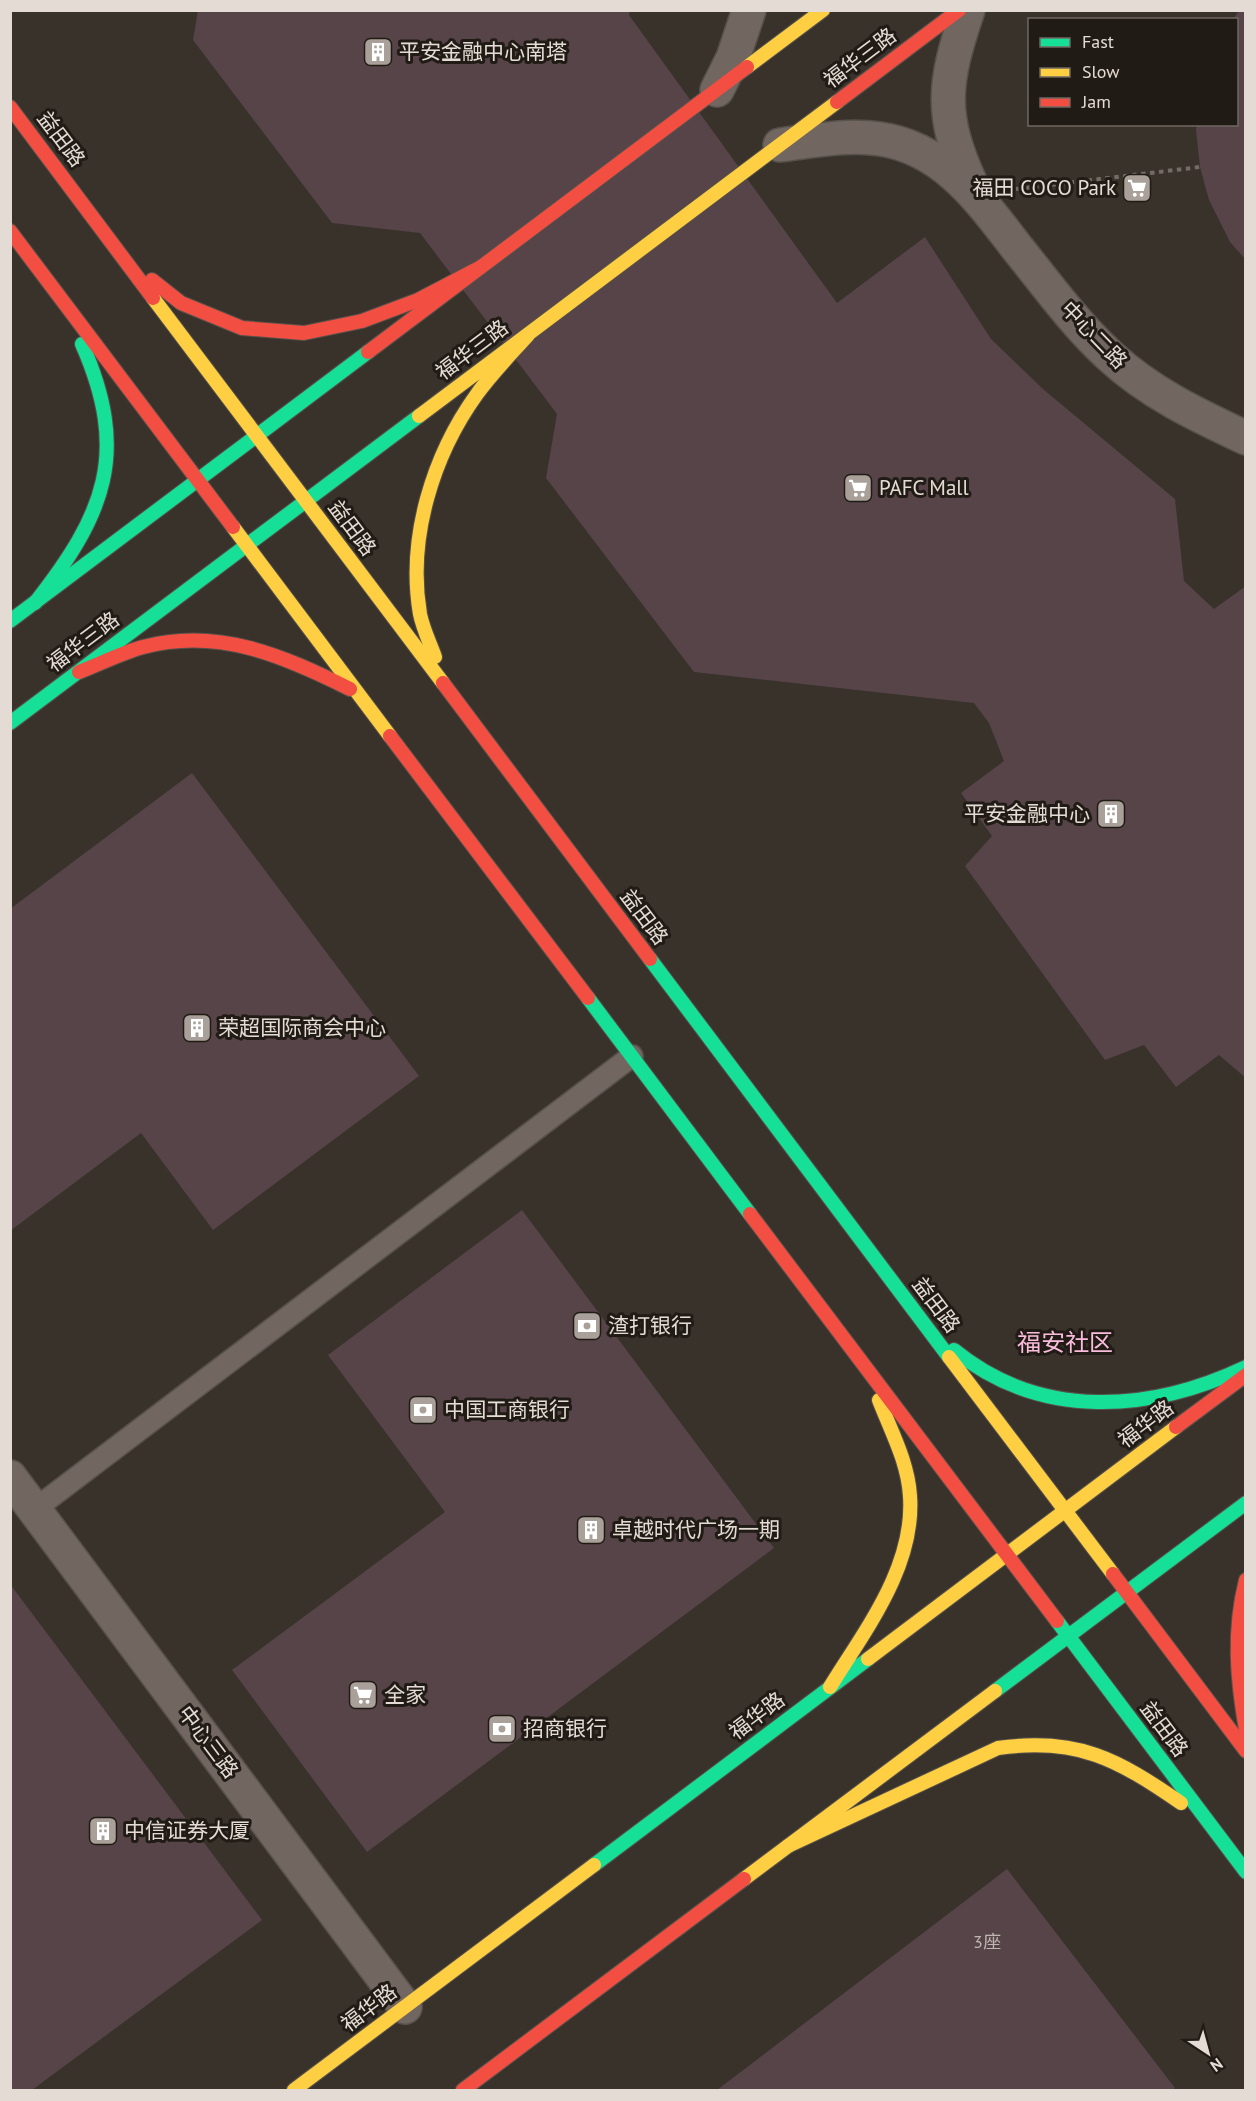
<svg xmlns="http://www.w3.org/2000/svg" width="1256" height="2101" font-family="'PT Sans','Noto Sans SC',sans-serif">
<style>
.building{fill:#564449}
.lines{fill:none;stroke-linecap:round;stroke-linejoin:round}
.lane-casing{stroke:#56514a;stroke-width:24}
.street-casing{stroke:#56514a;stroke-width:36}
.fast-casing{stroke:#56514a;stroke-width:16}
.slow-casing{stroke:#56514a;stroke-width:16}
.jam-casing{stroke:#56514a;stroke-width:16}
.path{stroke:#746b66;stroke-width:4;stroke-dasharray:4.5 4.5;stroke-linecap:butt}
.lane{stroke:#726661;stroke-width:21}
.street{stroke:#726661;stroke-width:33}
.fast{stroke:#16e098;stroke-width:14}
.slow{stroke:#ffcf43;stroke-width:14}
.jam{stroke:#f24e42;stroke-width:14}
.labels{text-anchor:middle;stroke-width:6;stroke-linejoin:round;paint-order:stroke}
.number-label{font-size:18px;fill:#c0b6b1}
.poi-label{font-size:21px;fill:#e4dcd4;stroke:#211b15;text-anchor:start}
.street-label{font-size:21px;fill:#e4dcd4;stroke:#211b15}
.quarter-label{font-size:24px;fill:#f9bcdb;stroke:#211b15}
</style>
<rect width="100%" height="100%" fill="#38322b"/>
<g class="building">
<path d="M198 10H630L629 15 837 303 925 237 991 339 1043 389 1175 499 1184 581 1214 609 1246 586V1078L1219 1055 1176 1087 1144 1045 1105 1060 965 866 992 836 961 793 1004 761 989 723 974 703 694 672 546 478 557 414 420 233 332 223 193 40Z"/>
<path d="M1239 10H1246V260L1230 242 1209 200 1200 167 1196 130 1197 124H1236V20H1233Z"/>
<path d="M192 773 419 1076 213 1230 141 1133 10 1231V909Z"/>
<path d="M522 1210 774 1548 367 1852 232 1670 445 1512 328 1355Z"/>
<path d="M10 1584 262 1920 32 2090H10Z"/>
<path d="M1007 1869 1175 2088 1172 2090H717Z"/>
</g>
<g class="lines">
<g class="lane-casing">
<path id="lane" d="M35 1509 632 1056"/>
</g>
<g class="street-casing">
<g id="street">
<path d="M968 10C943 84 939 115 972 186"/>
<path d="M717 90 733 58 749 10"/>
<path d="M780 145C812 141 848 134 880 139 944 148 981 201 1018 249 1047 285 1075 324 1110 356 1150 393 1197 415 1246 438"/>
<path d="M10 1477 405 2007"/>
</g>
</g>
<g class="fast-casing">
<g id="fast">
<path d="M35 603C105 514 130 453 82 344"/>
<path d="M10 621 368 352"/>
<path d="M10 723 419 416"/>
<path d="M650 959 949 1357"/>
<path d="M588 998 750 1214"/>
<path d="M954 1350C1041 1421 1151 1412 1246 1367"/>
<path d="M1057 1621 1246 1872"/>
<path d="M995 1691 1246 1503"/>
<path d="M594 1865 868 1659"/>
</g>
</g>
<g class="slow-casing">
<g id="slow">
<path d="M747 67 823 10"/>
<path d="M153 298 443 683"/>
<path d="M419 416 837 102"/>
<path d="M233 527 390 736"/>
<path d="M435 657C430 643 423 629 420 614 407 538 433 455 477 394 492 373 511 354 528 335"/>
<path d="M949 1357 1113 1574"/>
<path d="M868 1659 1176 1427"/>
<path d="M830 1687C865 1630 915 1567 910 1496 908 1462 891 1431 879 1400"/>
<path d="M788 1846 998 1748C1078 1737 1117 1759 1181 1803"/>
<path d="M744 1879 995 1691"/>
<path d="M294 2090 594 1865"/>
</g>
</g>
<g class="jam-casing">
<g id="jam">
<path d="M837 102 959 10"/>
<path d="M10 107 153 298"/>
<path d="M10 231 233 527"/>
<path d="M152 280 181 303 242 328 304 333 362 321 418 300 481 267"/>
<path d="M368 352 747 67"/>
<path d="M79 672C100 664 121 653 143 647 218 627 284 656 350 689"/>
<path d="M443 683 650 959"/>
<path d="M390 736 588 998"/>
<path d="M750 1214 1057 1621"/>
<path d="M1176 1427 1246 1375"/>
<path d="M1113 1574 1246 1751"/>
<path d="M1246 1580C1233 1631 1237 1679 1246 1730"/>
<path d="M463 2090 744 1879"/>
</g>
</g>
<path class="path" d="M1016 189 1200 167"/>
<use href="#lane" class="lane"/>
<use href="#street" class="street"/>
<use href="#fast" class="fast"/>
<use href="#slow" class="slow"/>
<use href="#jam" class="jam"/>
</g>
<defs>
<g id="building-square" transform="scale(1.5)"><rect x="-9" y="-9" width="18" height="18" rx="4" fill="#a8a099" stroke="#211b15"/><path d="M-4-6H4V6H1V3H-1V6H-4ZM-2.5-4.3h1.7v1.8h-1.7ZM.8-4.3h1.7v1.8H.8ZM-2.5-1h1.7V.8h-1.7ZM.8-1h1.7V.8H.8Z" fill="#fff"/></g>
<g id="supermarket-square" transform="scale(1.5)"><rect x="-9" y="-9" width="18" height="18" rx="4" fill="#a8a099" stroke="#211b15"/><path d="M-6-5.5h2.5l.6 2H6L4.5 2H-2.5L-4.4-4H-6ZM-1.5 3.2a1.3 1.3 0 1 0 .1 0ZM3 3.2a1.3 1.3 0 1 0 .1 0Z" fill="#fff"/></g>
<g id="bank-square" transform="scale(1.5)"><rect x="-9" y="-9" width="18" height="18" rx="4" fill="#a8a099" stroke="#211b15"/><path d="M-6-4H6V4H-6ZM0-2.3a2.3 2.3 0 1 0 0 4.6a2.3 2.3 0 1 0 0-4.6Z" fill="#fff"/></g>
</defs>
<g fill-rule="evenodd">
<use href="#building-square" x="378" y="52"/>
<use href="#supermarket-square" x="1137" y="188"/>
<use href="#supermarket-square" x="858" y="488"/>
<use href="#building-square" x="1111" y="814"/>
<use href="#building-square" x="197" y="1028"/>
<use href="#bank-square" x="587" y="1326"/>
<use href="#bank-square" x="423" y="1410"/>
<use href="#building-square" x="591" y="1530"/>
<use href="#supermarket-square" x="363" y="1695"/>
<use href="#bank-square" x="502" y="1729"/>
<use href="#building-square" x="103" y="1831"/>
</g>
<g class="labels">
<g class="number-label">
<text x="987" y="1948">3座</text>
</g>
<g class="poi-label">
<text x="399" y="59">平安金融中心南塔</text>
<text x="1116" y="195" text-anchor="end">福田 COCO Park</text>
<text x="879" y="495">PAFC Mall</text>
<text x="1090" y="821" text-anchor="end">平安金融中心</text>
<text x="218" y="1035">荣超国际商会中心</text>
<text x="608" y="1333">渣打银行</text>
<text x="444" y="1417">中国工商银行</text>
<text x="612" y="1537">卓越时代广场一期</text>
<text x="384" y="1702">全家</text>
<text x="523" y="1736">招商银行</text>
<text x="124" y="1838">中信证券大厦</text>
</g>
<g class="street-label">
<text transform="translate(860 58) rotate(-37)" y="7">福华三路</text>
<text transform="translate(61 139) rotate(53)" y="7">益田路</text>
<text transform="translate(1094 335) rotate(46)" y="7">中心二路</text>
<text transform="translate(472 350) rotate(-37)" y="7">福华三路</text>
<text transform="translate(352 528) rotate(53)" y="7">益田路</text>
<text transform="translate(83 642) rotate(-37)" y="7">福华三路</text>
<text transform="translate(644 917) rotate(53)" y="7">益田路</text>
<text transform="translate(936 1305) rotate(53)" y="7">益田路</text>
<text transform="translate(1146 1424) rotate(-37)" y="7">福华路</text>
<text transform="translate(757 1716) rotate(-37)" y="7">福华路</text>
<text transform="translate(1164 1729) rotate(53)" y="7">益田路</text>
<text transform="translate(208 1742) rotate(53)" y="7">中心三路</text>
<text transform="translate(369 2008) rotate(-37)" y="7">福华路</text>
</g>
<g class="quarter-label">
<text x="1065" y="1351">福安社区</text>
</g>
</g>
<rect width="1256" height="2101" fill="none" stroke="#e4dcd4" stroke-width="24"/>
<rect x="1028" y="18" width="210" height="108" fill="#211b15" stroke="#6f6861" stroke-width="1.5"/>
<rect x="1040" y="38" width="30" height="9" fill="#16e098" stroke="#6f6861" stroke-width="1.5"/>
<text x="1082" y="48" font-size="18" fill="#e4dcd4">Fast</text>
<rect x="1040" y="68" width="30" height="9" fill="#ffcf43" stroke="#6f6861" stroke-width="1.5"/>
<text x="1082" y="78" font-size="18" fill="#e4dcd4">Slow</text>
<rect x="1040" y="98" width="30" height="9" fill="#f24e42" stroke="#6f6861" stroke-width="1.5"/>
<text x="1082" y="108" font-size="18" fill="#e4dcd4">Jam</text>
<g transform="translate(1208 2053) rotate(144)" stroke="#211b15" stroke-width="4.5" paint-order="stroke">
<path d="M0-4.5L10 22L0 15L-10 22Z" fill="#e4dcd4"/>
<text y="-9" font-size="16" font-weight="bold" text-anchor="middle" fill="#e4dcd4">N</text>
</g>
</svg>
